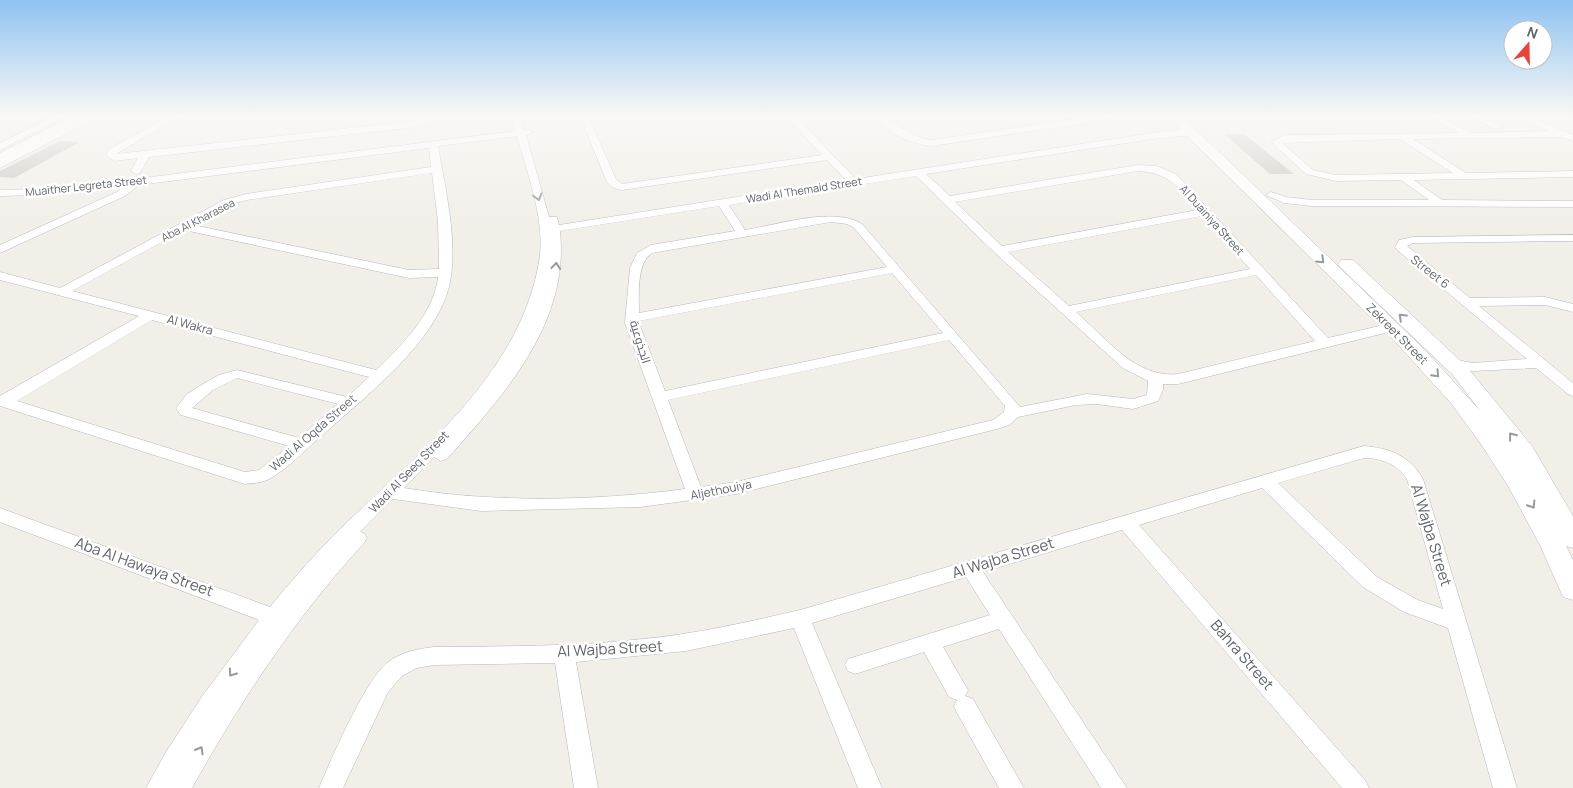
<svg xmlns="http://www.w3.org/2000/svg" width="1573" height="788" font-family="Manrope,Cairo,sans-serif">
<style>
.building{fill:#cccac5}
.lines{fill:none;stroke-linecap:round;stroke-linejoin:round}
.minor-casing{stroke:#b5b8bc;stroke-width:1}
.secondary-casing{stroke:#b6babf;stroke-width:1}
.minor{fill:#fff;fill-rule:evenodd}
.secondary{fill:#fff;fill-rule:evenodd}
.oneway{stroke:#979a9d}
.labels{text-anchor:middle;stroke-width:5;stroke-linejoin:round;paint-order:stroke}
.far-street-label{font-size:11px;fill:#5f6368;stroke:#fff}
.street-label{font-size:12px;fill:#5f6368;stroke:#fff}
.near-street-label{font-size:15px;fill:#5f6368;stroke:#fff}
</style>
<rect width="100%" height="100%" fill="#f1efe8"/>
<g class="building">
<path d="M1224 134H1244L1294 174H1270Z"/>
<path d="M60 141 80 142 14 178 0 177V171Z"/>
</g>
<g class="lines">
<g class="minor-casing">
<g id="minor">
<path d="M55 116H66L0 150V143Z"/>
<path d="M89 116H100L0 168V161Z"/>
<path d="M175 116H188L169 123 116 154 415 121 425 116H434L428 123 416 127 149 157 140 173 136 174 131 171 138 158 114 161 106 155 108 150 163 119Z"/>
<path d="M512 116H520L524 130 534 132 526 135 549 217H557L559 225 846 180 827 160 622 190C614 189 611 187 606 180L580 116H588L616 179 622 184 822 155 786 116H795L856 179 1152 133C1166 132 1189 126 1201 135L1199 137 1180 136 1152 139 926 174 950 196 1138 165 1157 166 1176 174 1328 338 1392 323 1399 327 1397 330 1178 384H1163V390L1158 401 1133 409 1097 404 1076 405 1018 417 1009 425 997 429 736 494 640 507 481 511 393 499 360 532 364 533 367 538 364 543C296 617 241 700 192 788H146L166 752 201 698 259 620 0 522V508L270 607C290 582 311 559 333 536 412 458 519 378 539 262 546 221 528 176 517 136L438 146C445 189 458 239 450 282 439 340 368 394 326 432 308 447 291 466 271 478 263 483 254 483 245 484L0 406V396L139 316 0 280V272L60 288 224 200 246 194 431 167 429 148 139 185 125 196 0 253V245L117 192 124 186 36 195 0 196V190L36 189 136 179 515 131ZM1138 171C1171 173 1177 187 1197 210L1002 246 955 202ZM432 173 438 221 439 269 409 270 193 225 232 204 247 200ZM916 176 995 253 1123 368 1148 381 1147 395 1133 399 1087 394 1020 407 862 224C834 206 777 225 745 230L729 205ZM719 206 735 231 651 245 637 253 630 268 625 323 685 489C595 501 493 503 404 488L434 457 441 461 447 459C504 395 570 323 560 231ZM1202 216 1250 269 1069 306 1008 252ZM831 222 847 224 854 228 887 267 639 313C639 297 636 263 652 253ZM184 230 409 278 438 277C434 314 402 345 376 370L72 291ZM892 273 943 333 665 391 639 323V321ZM1256 275 1315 341 1178 374C1136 379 1105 337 1076 312ZM152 320 369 377 347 397 237 370 219 375 203 384 187 394 176 408 181 415 289 446 259 470 245 472 17 401ZM949 340 1005 406 1004 412 993 420 736 482 701 487 668 400ZM237 378 338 404 299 438 192 408 213 390Z"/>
<path d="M876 116C894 116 906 138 932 140L1095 116H1116L1112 119 932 146C910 144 889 134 876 116Z"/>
<path d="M1428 116H1439L1471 133 1549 131 1517 116H1528L1573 135V141L1562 137 1413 139 1466 173 1573 171V177L1414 180 1442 200 1573 201V207L1312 206 1284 203 1266 195 1271 192 1286 197 1312 200H1429L1401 180 1336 181 1306 174 1271 142 1285 135 1459 133ZM1400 139 1453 173 1336 175 1313 170 1282 143Z"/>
<path d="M1469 116H1480L1503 127 1495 129Z"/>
<path d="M1573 235V241L1413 243 1407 246 1470 298 1545 297 1573 304V312L1545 305 1479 306 1573 383V396L1568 394 1536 368 1473 371 1446 366 1444 363 1451 359 1473 363 1527 359 1397 250 1395 247 1399 240 1413 237Z"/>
<path d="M1364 446C1390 448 1410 456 1423 479L1517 788H1493L1448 628 1404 612 1363 587 1262 488 1139 525 1365 780 1369 788H1342L1122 530 983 572 1127 788H1101L999 629 943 647 968 690 965 696 973 699 1024 788H999L957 713 954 706 957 700 949 697 924 652 855 674 848 671 845 665 848 659 990 615 966 577 812 623 882 788H858L794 628 686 651 576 662 598 788H574L555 663 434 665 417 668 402 676 388 692 343 788H319C331 759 365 681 387 663 400 652 418 649 434 647 504 646 573 647 643 639 696 634 748 622 800 610ZM1364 458C1382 458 1397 464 1407 479L1443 609 1418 600 1377 577 1278 483Z"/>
</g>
</g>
<g class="secondary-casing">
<g id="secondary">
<path d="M73 116H89L0 162V153Z"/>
<path d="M1167 116H1180L1213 146 1425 350 1481 412 1453 375 1341 268 1338 264 1341 260H1353L1467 367 1532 446 1573 516V548L1566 546 1573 560V600L1563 597 1540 545 1508 486 1483 447 1451 403 1391 337Z"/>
</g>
</g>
<use href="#minor" class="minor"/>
<use href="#secondary" class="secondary"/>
</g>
<defs><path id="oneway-chevron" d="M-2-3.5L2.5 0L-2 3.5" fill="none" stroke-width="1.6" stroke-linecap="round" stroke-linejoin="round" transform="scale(1.25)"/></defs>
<g class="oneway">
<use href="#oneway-chevron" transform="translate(538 197) rotate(75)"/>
<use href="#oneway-chevron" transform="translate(1321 260) rotate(44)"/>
<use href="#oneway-chevron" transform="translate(556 266) rotate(-84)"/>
<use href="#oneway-chevron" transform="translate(1402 317) rotate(-136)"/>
<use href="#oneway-chevron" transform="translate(1436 374) rotate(47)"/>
<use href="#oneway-chevron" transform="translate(1512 436) rotate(-128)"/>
<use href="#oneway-chevron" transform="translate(1532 505) rotate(58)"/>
<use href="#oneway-chevron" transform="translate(232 673) rotate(126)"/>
<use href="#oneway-chevron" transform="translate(200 750) rotate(-60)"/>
</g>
<linearGradient id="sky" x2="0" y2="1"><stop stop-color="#8fc3f1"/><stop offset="0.51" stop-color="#f9f8f5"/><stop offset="1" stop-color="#f9f8f5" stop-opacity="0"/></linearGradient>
<rect width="1573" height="226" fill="url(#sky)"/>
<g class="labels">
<g class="far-street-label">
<text transform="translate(86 186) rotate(-6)" y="4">Muaither Legreta Street</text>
<text transform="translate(804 190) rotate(-9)" y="4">Wadi Al Themaid Street</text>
<text transform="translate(198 220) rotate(-27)" y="4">Aba Al Kharasea</text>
<text transform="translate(1212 220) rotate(48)" y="4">Al Duainiya Street</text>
</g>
<g class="street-label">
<text transform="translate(1430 272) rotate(38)" y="4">Street 6</text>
<text transform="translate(190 325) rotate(15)" y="4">Al Wakra</text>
<text transform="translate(1397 334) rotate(45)" y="4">Zekreet Street</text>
<text transform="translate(640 342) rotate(73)" y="4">الجذوعية</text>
<text transform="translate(313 433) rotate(-41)" y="4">Wadi Al Oqda Street</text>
<text transform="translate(409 472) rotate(-46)" y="4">Wadi Al Seeq Street</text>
<text transform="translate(721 490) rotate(-11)" y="4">Aljethouiya</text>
</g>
<g class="near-street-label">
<text transform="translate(1431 535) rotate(73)" y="5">Al Wajba Street</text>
<text transform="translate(1003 558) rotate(-17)" y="5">Al Wajba Street</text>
<text transform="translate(144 567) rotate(20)" y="5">Aba Al Hawaya Street</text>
<text transform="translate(610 649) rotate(-3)" y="5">Al Wajba Street</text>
<text transform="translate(1242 655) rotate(49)" y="5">Bahra Street</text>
</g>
</g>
<g transform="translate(1528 45) rotate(20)"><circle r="24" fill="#ffffff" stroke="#bfc1c3"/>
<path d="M0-4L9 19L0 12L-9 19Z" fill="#ea4335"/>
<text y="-8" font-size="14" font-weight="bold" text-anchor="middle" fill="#5f6368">N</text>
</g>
</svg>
